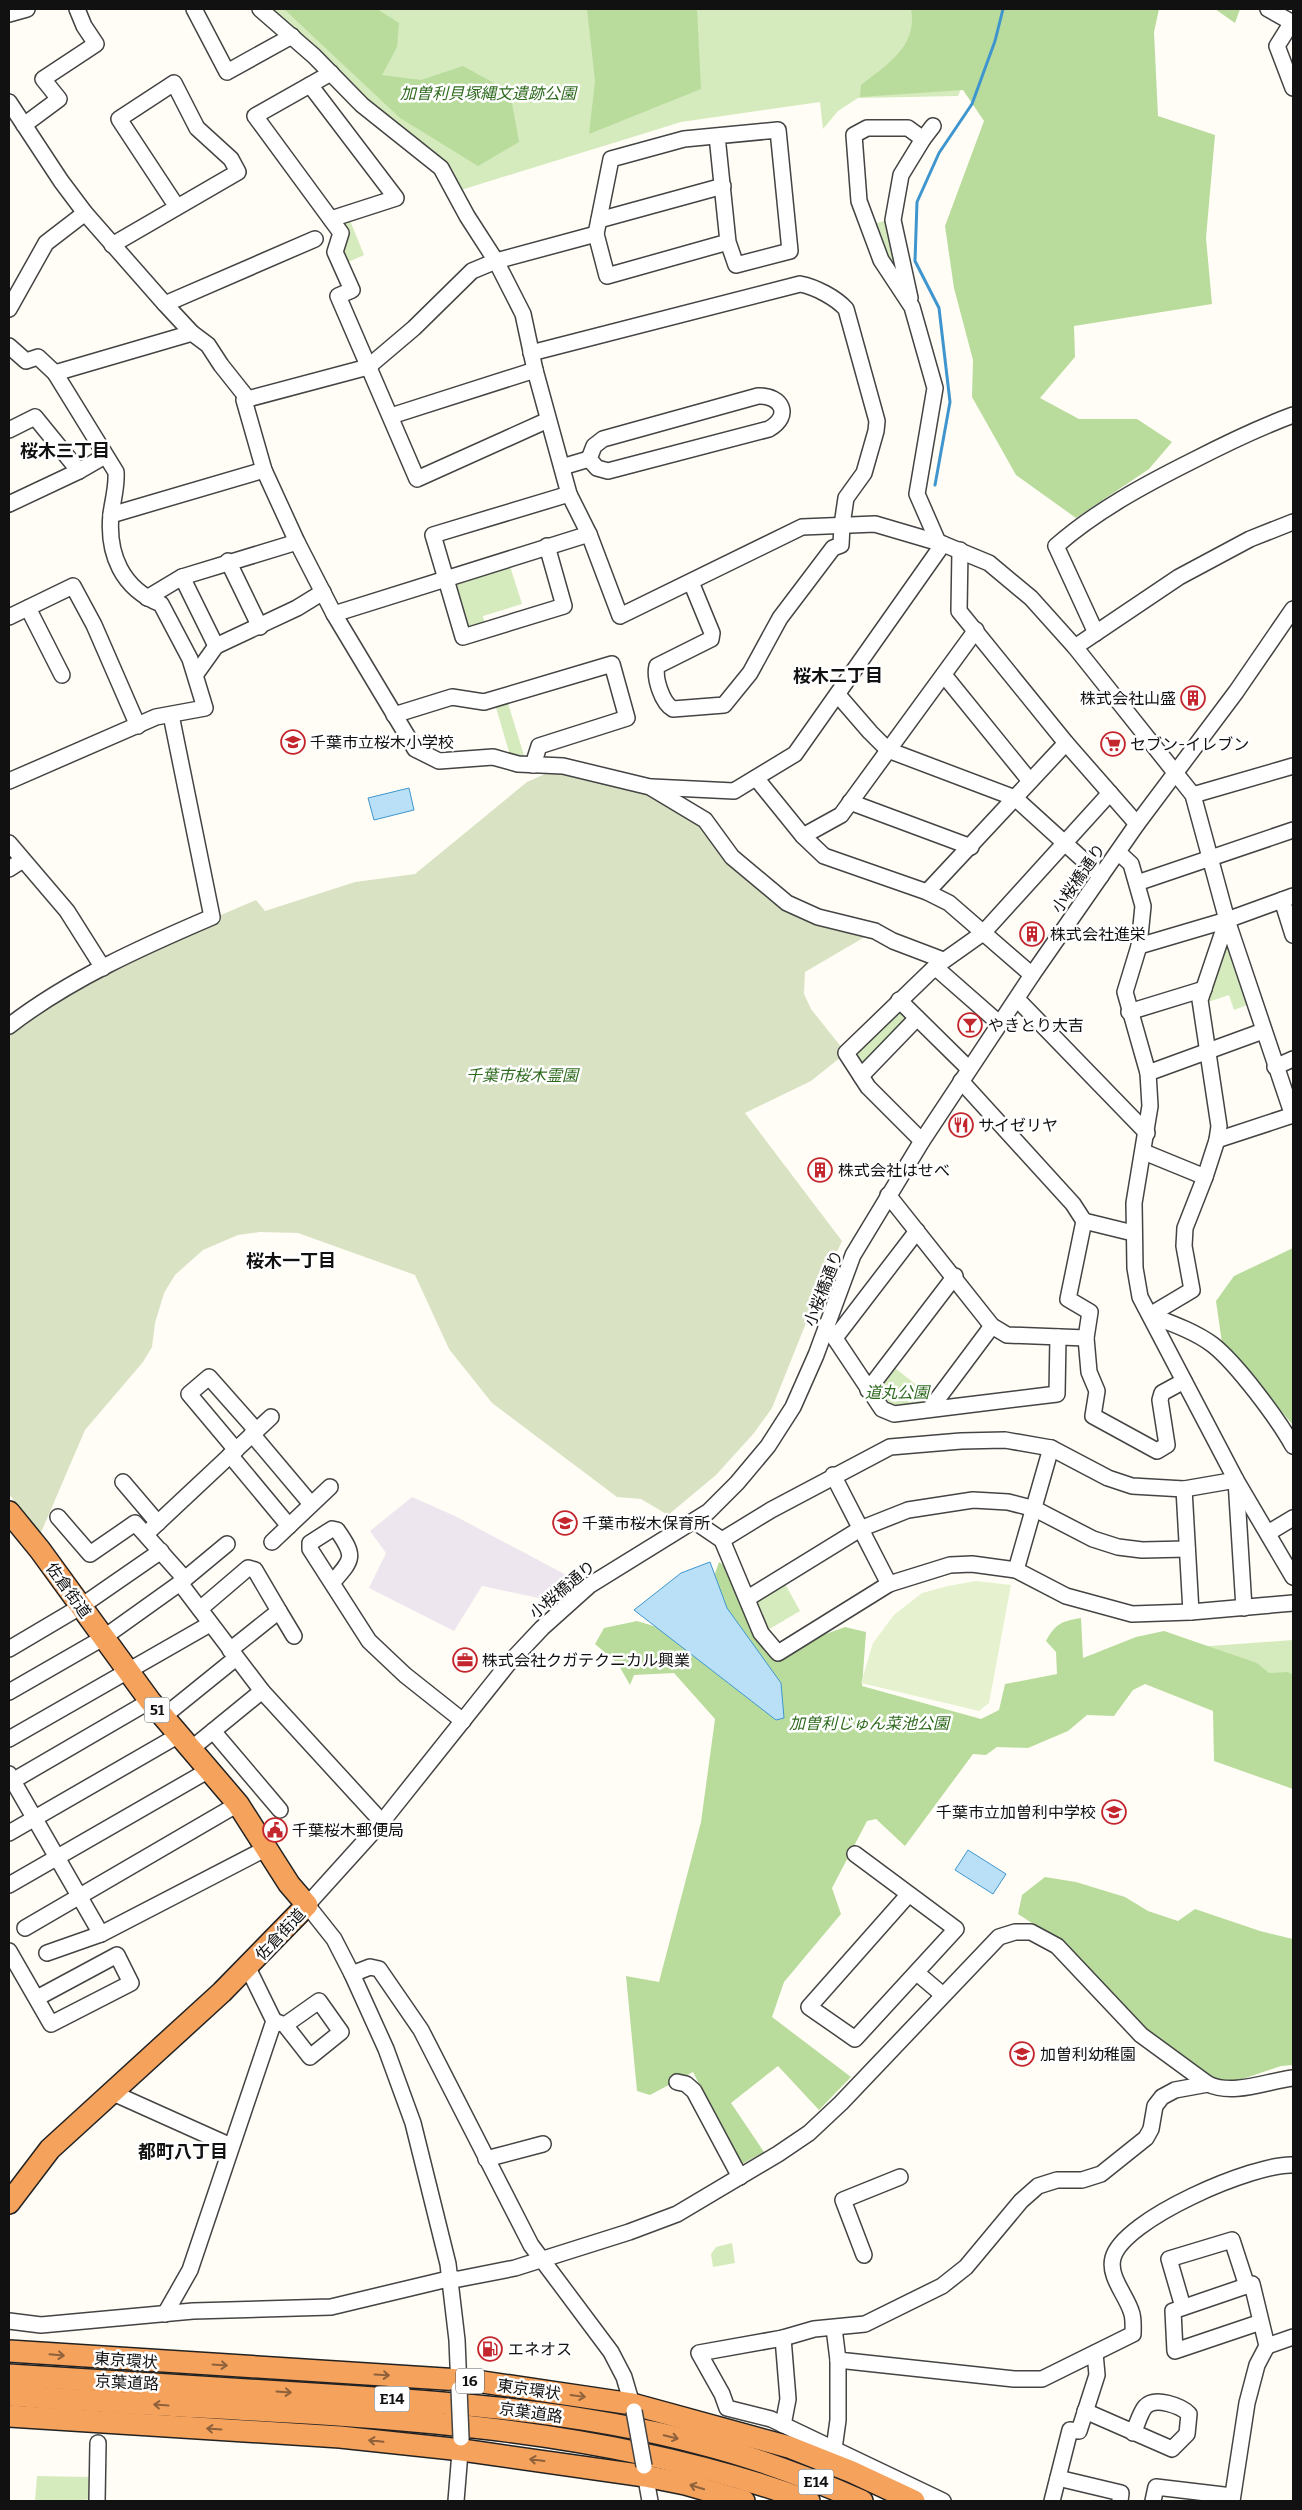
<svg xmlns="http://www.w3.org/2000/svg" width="1302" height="2510" font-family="Bitter,'Noto Sans JP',serif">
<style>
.industrial{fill:#eee6ef}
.green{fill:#d5ebbd}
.forest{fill:#b9dc9c}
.cemetery{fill:#d9e3c4}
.pitch{fill:#e6f2cf}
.water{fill:#b9e0f7;stroke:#3f96cf}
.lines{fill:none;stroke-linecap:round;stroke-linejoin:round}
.stream{stroke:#3f96cf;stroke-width:3}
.minor-casing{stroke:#444;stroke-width:18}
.highway-casing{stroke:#222;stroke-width:24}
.minor{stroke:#fff;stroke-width:15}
.highway{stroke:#f5a25d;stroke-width:21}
.minor-bridge-casing{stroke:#444;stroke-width:18;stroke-linecap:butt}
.minor-bridge{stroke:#fff;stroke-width:15}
.oneway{stroke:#8e613b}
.labels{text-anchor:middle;stroke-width:5;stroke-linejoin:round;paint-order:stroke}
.shield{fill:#fff;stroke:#585858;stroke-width:1}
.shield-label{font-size:15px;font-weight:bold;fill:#111}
.park-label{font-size:16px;font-style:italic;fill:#2f6b1f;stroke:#fff}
.poi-label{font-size:16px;fill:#111;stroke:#fff;text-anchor:start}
.street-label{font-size:16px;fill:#111;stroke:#fff}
.neighbourhood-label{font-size:18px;font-weight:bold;fill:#111;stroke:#fff}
</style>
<rect width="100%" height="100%" fill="#fffdf5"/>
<path class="industrial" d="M412 1497 455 1516 572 1578 548 1600 482 1586 454 1631 369 1588 386 1553 370 1531Z"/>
<g class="green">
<path d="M266 9H994L958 96 858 98 838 111 823 129 820 102 681 122 461 190Z"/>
<path d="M349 218 364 255 346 263C341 251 335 226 349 218Z"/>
<path d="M887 220 898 279 884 255 874 224Z"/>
<path d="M509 563 522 604 483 616 485 625 467 631 452 580Z"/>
<path d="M507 700 526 762 511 759 495 704Z"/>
<path d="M1223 942 1230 944 1250 1004 1234 1010 1229 995 1205 1003Z"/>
<path d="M895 1008 906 1014 907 1020 861 1066 853 1056Z"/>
<path d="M895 1368 933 1398 926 1407 894 1411 884 1404 877 1390Z"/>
<path d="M784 1582 800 1611 766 1631 757 1610V1600Z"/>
<path d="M1293 1640V1714L1183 1648Z"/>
<path d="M732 2243 735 2263 713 2267 711 2254 716 2247Z"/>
<path d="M37 2476 91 2477 90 2499 76 2501H35Z"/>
</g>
<g class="forest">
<path d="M284 9H377L399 23 397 47 382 75 421 80 463 66 510 92 519 142 478 166 400 118Z"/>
<path d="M587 9H697L701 89 589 134 595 81Z"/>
<path d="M911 9H1159L1154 32 1158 116 1215 135 1206 238 1212 304 1074 326 1075 357 1040 398 1079 419H1137L1172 442 1149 469 1076 518 1016 475 972 397 973 360 954 288 945 226 984 121 963 90 860 97 861 85C886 65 918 47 911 9Z"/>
<path d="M1215 9H1240L1235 23Z"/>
<path d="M1293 1248V1425L1222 1343 1216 1301 1234 1276Z"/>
<path d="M719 1562 729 1569 778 1659 823 1635 845 1627 866 1632 862 1686 981 1719 999 1710 1005 1684 1057 1674 1056 1652 1046 1641C1055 1624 1062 1621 1081 1618L1083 1658 1136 1637 1164 1631 1257 1663 1269 1673 1288 1672 1293 1675V1789L1214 1761 1213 1711 1145 1684 1133 1690 1114 1716 1087 1715 1068 1731 1028 1748 997 1747 986 1755 973 1754 905 1846 876 1819 867 1821 832 1888 841 1914 784 1982 772 2017 851 2077 819 2110 778 2066 731 2103 764 2152 740 2165 693 2072 650 2095 637 2091 626 1976 659 1982 701 1822 715 1719 674 1673 634 1675 630 1685 618 1664 595 1644 604 1628 637 1621 670 1631 736 1637 713 1579Z"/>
<path d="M1045 1877 1076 1882 1125 1897 1148 1911 1178 1921 1195 1909 1260 1931 1293 1939V2065L1281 2066 1228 2084 1202 2077 1148 2032 1080 1963 1044 1931 1018 1914 1022 1895Z"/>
</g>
<path class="cemetery" d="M563 766 650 787 683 807 787 903 875 931 805 972 804 994 811 1009 846 1053 811 1081 745 1113 842 1241 816 1298 772 1408 754 1433 716 1475 668 1515 641 1499 617 1497 492 1403 449 1349 415 1275 298 1233 260 1232 238 1235 203 1250 175 1275 164 1293 155 1323 152 1347 143 1362 85 1430 40 1535 9 1494V1035C77 974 173 936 256 900L265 911 355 882 415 874 527 782Z"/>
<path class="pitch" d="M976 1581 1011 1585 989 1703 979 1711 861 1683 873 1643 894 1615 922 1593 948 1586Z"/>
<g class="water">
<path d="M409 788 414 810 374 820 368 798Z"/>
<path d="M710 1562 727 1608 781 1683 784 1718 776 1720 634 1610 681 1573Z"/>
<path d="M968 1850 1006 1874 993 1894 955 1870Z"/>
</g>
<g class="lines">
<path class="stream" d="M935 485 950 402 939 308 915 261 917 202 939 153 972 104 995 41 1003 9"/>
<g class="minor-casing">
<g id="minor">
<path d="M194 9 227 72 292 36"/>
<path d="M260 9 314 56 362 105 441 168 467 216 496 261 523 314 535 370 569 494 589 534 620 616 802 527 875 524 943 544 989 563 1031 598 1075 647 1193 795 1227 920 1293 1116"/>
<path d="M1268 9 1293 23"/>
<path d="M9 14 27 9"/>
<path d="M1292 22 1277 46 1293 88"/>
<path d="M331 73 255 116 341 233 335 252 352 290 338 296 417 479 548 420"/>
<path d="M310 85 396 198 331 219"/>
<path d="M9 102 61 181 85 213 165 304 192 333 208 345 221 365 248 399"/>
<path d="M24 125 59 99 43 79 96 44 84 26 77 9"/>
<path d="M933 126 923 139 908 128H867L854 135 859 201 881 260 912 307 935 388 917 494 938 542"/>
<path d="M717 136 728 242 736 265 790 251 778 130 684 139 611 159 596 234 607 276 728 242"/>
<path d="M599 220 723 186"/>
<path d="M596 234 496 261 472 271 414 328 368 367 244 400 264 470 297 542 334 614 415 749 439 761 493 757 518 764 563 766 650 787 705 820 732 857 787 903 818 917 875 931 893 941 943 960"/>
<path d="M112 245 238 172 231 159 197 128 174 83 119 119 177 207"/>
<path d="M910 298 893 220 901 175 923 139"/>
<path d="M165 304 315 239"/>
<path d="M9 309 46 243 85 213"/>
<path d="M9 346 26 361 38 357 55 373 116 472C117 487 113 499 111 514 107 554 122 589 161 604L190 659 205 708 156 717 9 781"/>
<path d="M531 353 800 284C816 287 836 298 846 309L877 421 876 431 864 473 846 498 842 525 841 545 833 548 780 618 750 673 724 705 673 709C662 703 654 678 657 666L711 639 712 633 691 582"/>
<path d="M55 373 192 333"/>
<path d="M758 396C782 395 792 416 769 429L608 471 597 468 589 459 594 446 603 439Z"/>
<path d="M391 416 535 370"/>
<path d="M9 430 35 417 79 471"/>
<path d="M562 467 589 459"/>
<path d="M9 504 79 471 105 456"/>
<path d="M111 515 264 470"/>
<path d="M547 546 564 606 463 637 433 535 569 494"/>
<path d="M960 550 959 611 1066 743 1137 824"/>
<path d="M228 561 260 627"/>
<path d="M182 577 216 646"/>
<path d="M147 598 182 577 297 542"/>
<path d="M28 608 62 675"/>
<path d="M334 614 589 534"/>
<path d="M9 617 73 586 94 625 138 726"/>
<path d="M1096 633 1056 546C1096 511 1144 485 1192 461 1225 444 1258 428 1293 415"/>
<path d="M1075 647 1179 577 1250 539 1293 522"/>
<path d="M196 674 216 646 297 608 323 592"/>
<path d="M944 675 1030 781"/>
<path d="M838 695 870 732 888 750 1015 798 1101 876"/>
<path d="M394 715 452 697 484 702 612 664 627 718 539 746 533 765"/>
<path d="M756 778 803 836 824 856 927 892 949 903 1032 975"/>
<path d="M652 787 734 791 795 754 943 544"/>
<path d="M1193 795 1293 766"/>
<path d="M850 802 971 847"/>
<path d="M803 836 841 815 976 630"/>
<path d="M9 843 67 911 103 968"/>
<path d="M1118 852 1131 864 1143 906 1139 946 1125 992 1148 1073 1150 1106 1134 1203 1135 1268 1140 1297 1236 1480 1293 1577"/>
<path d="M9 869 23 860"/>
<path d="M1137 883 1293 830"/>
<path d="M927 892 1066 743"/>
<path d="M1282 900 1293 935"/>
<path d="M1139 946 1227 920 1293 896"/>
<path d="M935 967 1000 1024"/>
<path d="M1017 999 1147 1133"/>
<path d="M899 1000 969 1069"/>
<path d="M1129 1012 1204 989"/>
<path d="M9 1026C70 979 142 947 212 917L171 715"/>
<path d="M1275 1067 1293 1059"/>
<path d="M1148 1073 1263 1031"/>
<path d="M861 1076 917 1018"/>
<path d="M961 1081 1073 1204 1084 1221 1068 1299 1090 1312 1086 1338 1089 1372 1097 1391 1093 1416 1157 1451 1167 1445 1160 1400 1162 1393 1184 1381"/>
<path d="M1217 1140 1293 1115"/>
<path d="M922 1141 868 1087 846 1053 935 967 983 933 1110 793"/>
<path d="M1144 1152 1205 1177"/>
<path d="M888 1195 992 1326 1007 1335 1086 1338"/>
<path d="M1084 1221 1133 1233"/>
<path d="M1150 1315 1192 1290 1184 1246 1185 1228 1205 1177 1217 1140 1219 1126 1200 1000 1227 920"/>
<path d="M1150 1315C1171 1323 1196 1332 1213 1345 1237 1364 1278 1419 1293 1446"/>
<path d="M826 1325 882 1409 894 1414 1057 1394 1058 1337"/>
<path d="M835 1338 917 1231"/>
<path d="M868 1390 955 1276"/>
<path d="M930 1409 992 1326"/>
<path d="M252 1434 311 1504"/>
<path d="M236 1450 189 1394 209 1377 256 1430"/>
<path d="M230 1455 289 1526"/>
<path d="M833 1475 889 1584"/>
<path d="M123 1482 158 1523"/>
<path d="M1184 1489 1191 1612"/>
<path d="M58 1517 90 1554 135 1523 185 1579"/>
<path d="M694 1521 722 1540 761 1633 778 1653 889 1584 950 1565 972 1564 1016 1570 1066 1596 1132 1614 1191 1612 1293 1603"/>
<path d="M1268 1533 1293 1518"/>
<path d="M146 1534 271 1417"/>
<path d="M722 1540 771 1510 890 1447 961 1441 1005 1440 1051 1448 1108 1478 1132 1486 1184 1489 1236 1480 1244 1608"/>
<path d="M272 1542 330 1487"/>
<path d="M1016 1570 1051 1448"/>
<path d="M180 1583 262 1691 382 1822"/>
<path d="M332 1583C353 1559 356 1557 337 1530L332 1529 310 1543V1549L369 1641 405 1675 463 1721"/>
<path d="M748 1598 860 1529 908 1510 973 1500 1008 1502 1035 1509 1093 1539 1118 1547 1142 1550 1187 1549"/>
<path d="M200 1609 248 1568 255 1570 279 1611 230 1650"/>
<path d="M279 1611 294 1636"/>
<path d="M9 1649 80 1607 161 1551"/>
<path d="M9 1692 103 1638 180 1583 227 1544"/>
<path d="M163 1717 236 1658"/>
<path d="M213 1731 280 1810"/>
<path d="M9 1739 210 1624"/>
<path d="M191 1749 262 1691"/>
<path d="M9 1774 101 1934"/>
<path d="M9 1783 150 1701"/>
<path d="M9 1833 179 1735"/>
<path d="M855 1854 956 1929 855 2039 809 2007 909 1894"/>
<path d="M9 1885 209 1770"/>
<path d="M25 1928 238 1804"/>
<path d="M9 1951 51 2024 131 1983 117 1955 37 1998"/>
<path d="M47 1953 101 1934 267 1848"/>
<path d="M917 1973 943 1995"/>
<path d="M352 1974 370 1967 379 1969 421 2030 531 2245 611 2352 624 2377 634 2411"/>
<path d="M274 2021 285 2025 310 2057 341 2032 319 2001 285 2025"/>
<path d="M677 2082 686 2084 694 2091 740 2177"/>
<path d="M113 2093 231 2146"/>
<path d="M486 2159 543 2144"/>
<path d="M864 2255 843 2200 900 2177"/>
<path d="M1183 2307 1169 2259 1232 2240 1247 2286"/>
<path d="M165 2314 190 2270 274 2021 248 1968"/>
<path d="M9 2321 41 2325 193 2311 331 2307 448 2279H459L515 2268 629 2232 677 2214 778 2154 809 2133 841 2103 999 1937 1015 1932H1031L1057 1946 1141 2035 1208 2084C1233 2096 1267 2081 1293 2078"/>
<path d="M834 2328 838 2360 1014 2379H1042L1133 2334C1133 2327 1134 2318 1131 2311 1126 2295 1108 2276 1113 2258 1123 2219 1255 2163 1293 2165"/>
<path d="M783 2338 788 2399 783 2425"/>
<path d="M1267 2346 1293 2337"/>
<path d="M459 2389 457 2340 448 2264 413 2123 386 2049 352 1974 334 1939 307 1905 382 1822 508 1664 542 1628 590 1585 708 1512 737 1483 768 1446 793 1407 816 1355 853 1255 922 1141 1032 975 1137 824 1236 692 1293 609"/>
<path d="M1085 2411 1172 2449 1187 2434 1189 2414C1181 2406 1155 2396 1145 2407 1140 2413 1137 2425 1133 2433"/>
<path d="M834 2449 838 2420V2360"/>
<path d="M644 2468 650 2501"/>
<path d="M1058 2478 1121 2493 1120 2501"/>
<path d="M97 2501 98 2443"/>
<path d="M456 2501 461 2440"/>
<path d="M943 2501 771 2419 727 2408 722 2394 699 2353 783 2338 814 2329 865 2324 942 2286 966 2267 1021 2201 1038 2186 1057 2180H1082L1101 2174 1146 2138 1151 2129 1155 2106 1162 2097 1175 2090 1208 2084"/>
<path d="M1052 2501 1070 2430 1079 2431 1097 2375 1095 2353"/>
<path d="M1153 2501 1156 2487 1232 2496"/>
<path d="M1232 2501 1247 2403 1257 2365 1267 2346 1252 2284 1173 2311 1175 2351 1261 2322"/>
</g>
</g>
<g class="highway-casing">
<g id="highway">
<path d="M9 1512 40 1550 150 1701 238 1804 289 1884 307 1905 222 1992 50 2149 9 2203"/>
<path d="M9 2351 476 2381 632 2404 789 2447 852 2472 914 2501"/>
<path d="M9 2375C110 2382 212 2387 313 2394 444 2402 575 2410 702 2444 757 2458 810 2478 862 2501"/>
<path d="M9 2395C277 2417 553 2407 809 2501"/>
<path d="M9 2416 340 2437 462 2450 645 2476 685 2484 744 2501"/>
</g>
</g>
<use href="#minor" class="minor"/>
<use href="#highway" class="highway"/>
<g class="minor-bridge-casing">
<g id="minor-bridge">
<path d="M459 2389 461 2438"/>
<path d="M634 2411 644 2466"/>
</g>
</g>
<use href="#minor-bridge" class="minor-bridge"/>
</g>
<defs><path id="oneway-shaft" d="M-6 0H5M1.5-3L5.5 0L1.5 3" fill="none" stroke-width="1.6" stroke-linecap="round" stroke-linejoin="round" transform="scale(1.25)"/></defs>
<g class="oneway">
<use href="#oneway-shaft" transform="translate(57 2355) rotate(5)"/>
<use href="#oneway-shaft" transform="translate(220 2365) rotate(4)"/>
<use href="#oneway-shaft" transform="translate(382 2375) rotate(3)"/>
<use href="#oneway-shaft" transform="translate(284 2392) rotate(4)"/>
<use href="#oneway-shaft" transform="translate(578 2396) rotate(8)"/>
<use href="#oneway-shaft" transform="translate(161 2405) rotate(-176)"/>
<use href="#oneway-shaft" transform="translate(214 2429) rotate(-176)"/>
<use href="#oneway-shaft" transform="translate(671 2437) rotate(13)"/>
<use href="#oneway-shaft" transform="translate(376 2441) rotate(-174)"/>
<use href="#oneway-shaft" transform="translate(537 2460) rotate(-173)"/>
<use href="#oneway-shaft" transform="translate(697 2487) rotate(-163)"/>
</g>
<defs>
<g id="building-ring" transform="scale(1.25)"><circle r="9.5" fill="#fff" stroke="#c4262e" stroke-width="1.5"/><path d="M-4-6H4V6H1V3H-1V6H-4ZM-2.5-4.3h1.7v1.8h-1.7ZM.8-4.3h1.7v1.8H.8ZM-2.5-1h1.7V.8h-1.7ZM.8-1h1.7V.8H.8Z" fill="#c4262e"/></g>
<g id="school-ring" transform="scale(1.25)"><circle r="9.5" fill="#fff" stroke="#c4262e" stroke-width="1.5"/><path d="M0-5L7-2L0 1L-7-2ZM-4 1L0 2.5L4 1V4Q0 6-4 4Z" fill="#c4262e"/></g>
<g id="supermarket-ring" transform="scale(1.25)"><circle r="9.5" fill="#fff" stroke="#c4262e" stroke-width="1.5"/><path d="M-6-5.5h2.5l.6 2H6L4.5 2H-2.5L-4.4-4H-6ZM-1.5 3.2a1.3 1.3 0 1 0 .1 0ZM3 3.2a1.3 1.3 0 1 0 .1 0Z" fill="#c4262e"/></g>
<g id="bar-ring" transform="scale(1.25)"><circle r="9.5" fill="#fff" stroke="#c4262e" stroke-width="1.5"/><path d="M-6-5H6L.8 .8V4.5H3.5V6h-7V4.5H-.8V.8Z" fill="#c4262e"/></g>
<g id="restaurant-ring" transform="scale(1.25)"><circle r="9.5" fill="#fff" stroke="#c4262e" stroke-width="1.5"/><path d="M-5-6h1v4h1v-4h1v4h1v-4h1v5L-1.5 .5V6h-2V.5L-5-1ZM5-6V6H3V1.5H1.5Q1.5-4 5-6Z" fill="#c4262e"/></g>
<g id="office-ring" transform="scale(1.25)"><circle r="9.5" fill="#fff" stroke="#c4262e" stroke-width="1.5"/><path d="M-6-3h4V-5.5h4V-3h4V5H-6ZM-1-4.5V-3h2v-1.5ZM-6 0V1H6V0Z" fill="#c4262e"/></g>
<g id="civic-ring" transform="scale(1.25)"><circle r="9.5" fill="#fff" stroke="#c4262e" stroke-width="1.5"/><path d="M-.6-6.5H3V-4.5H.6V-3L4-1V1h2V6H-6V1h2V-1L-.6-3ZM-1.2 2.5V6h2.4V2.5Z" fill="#c4262e"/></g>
<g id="fuel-ring" transform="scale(1.25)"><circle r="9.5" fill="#fff" stroke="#c4262e" stroke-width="1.5"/><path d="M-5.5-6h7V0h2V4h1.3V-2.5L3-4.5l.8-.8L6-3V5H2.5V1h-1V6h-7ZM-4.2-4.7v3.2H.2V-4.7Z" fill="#c4262e"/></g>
</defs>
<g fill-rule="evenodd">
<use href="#building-ring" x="1193" y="698"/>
<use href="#school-ring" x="293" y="742"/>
<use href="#supermarket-ring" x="1113" y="744"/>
<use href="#building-ring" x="1032" y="934"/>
<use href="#bar-ring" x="970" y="1025"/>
<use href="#restaurant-ring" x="961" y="1125"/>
<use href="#building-ring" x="820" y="1170"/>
<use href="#school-ring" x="565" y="1523"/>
<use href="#office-ring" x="465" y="1660"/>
<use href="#school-ring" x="1114" y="1812"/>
<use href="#civic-ring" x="275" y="1830"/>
<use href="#school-ring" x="1022" y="2054"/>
<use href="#fuel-ring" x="490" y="2349"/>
</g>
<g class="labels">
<g class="shield">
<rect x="144.5" y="1697.5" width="25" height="25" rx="4"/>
<rect x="456" y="2368.5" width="28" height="25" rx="4"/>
<rect x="374.5" y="2386.5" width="35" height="25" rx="4"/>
<rect x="798.5" y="2469.5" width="35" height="25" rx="4"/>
</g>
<g class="shield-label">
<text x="157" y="1715">51</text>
<text x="470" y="2386">16</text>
<text x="392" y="2404">E14</text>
<text x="816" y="2487">E14</text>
</g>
<g class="park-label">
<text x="488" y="99">加曽利貝塚縄文遺跡公園</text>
<text x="522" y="1081">千葉市桜木霊園</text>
<text x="897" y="1398">道丸公園</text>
<text x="869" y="1729">加曽利じゅん菜池公園</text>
</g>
<g class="poi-label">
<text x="1176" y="704" text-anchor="end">株式会社山盛</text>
<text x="310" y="748">千葉市立桜木小学校</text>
<text x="1130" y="750">セブン-イレブン</text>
<text x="1050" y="940">株式会社進栄</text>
<text x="988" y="1031">やきとり大吉</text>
<text x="978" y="1131">サイゼリヤ</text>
<text x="838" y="1176">株式会社はせべ</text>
<text x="582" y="1529">千葉市桜木保育所</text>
<text x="482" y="1666">株式会社クガテクニカル興業</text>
<text x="1096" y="1818" text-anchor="end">千葉市立加曽利中学校</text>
<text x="292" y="1836">千葉桜木郵便局</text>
<text x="1040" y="2060">加曽利幼稚園</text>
<text x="508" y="2355">エネオス</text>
</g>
<g class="street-label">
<text transform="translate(1078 878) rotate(-55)" y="6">小桜橋通り</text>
<text transform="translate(823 1288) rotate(-69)" y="6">小桜橋通り</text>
<text transform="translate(562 1589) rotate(-40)" y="6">小桜橋通り</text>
<text transform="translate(69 1590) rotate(54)" y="6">佐倉街道</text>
<text transform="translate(280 1934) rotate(-47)" y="6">佐倉街道</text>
<text transform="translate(126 2360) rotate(4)" y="6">東京環状</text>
<text transform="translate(127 2382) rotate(3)" y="6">京葉道路</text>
<text transform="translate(529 2389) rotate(8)" y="6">東京環状</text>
<text transform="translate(531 2412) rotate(8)" y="6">京葉道路</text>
</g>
<g class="neighbourhood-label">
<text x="65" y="457">桜木三丁目</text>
<text x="838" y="682">桜木二丁目</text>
<text x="291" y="1267">桜木一丁目</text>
<text x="183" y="2158">都町八丁目</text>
</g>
</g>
<rect width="1302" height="2510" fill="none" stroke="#111111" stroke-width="20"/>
</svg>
